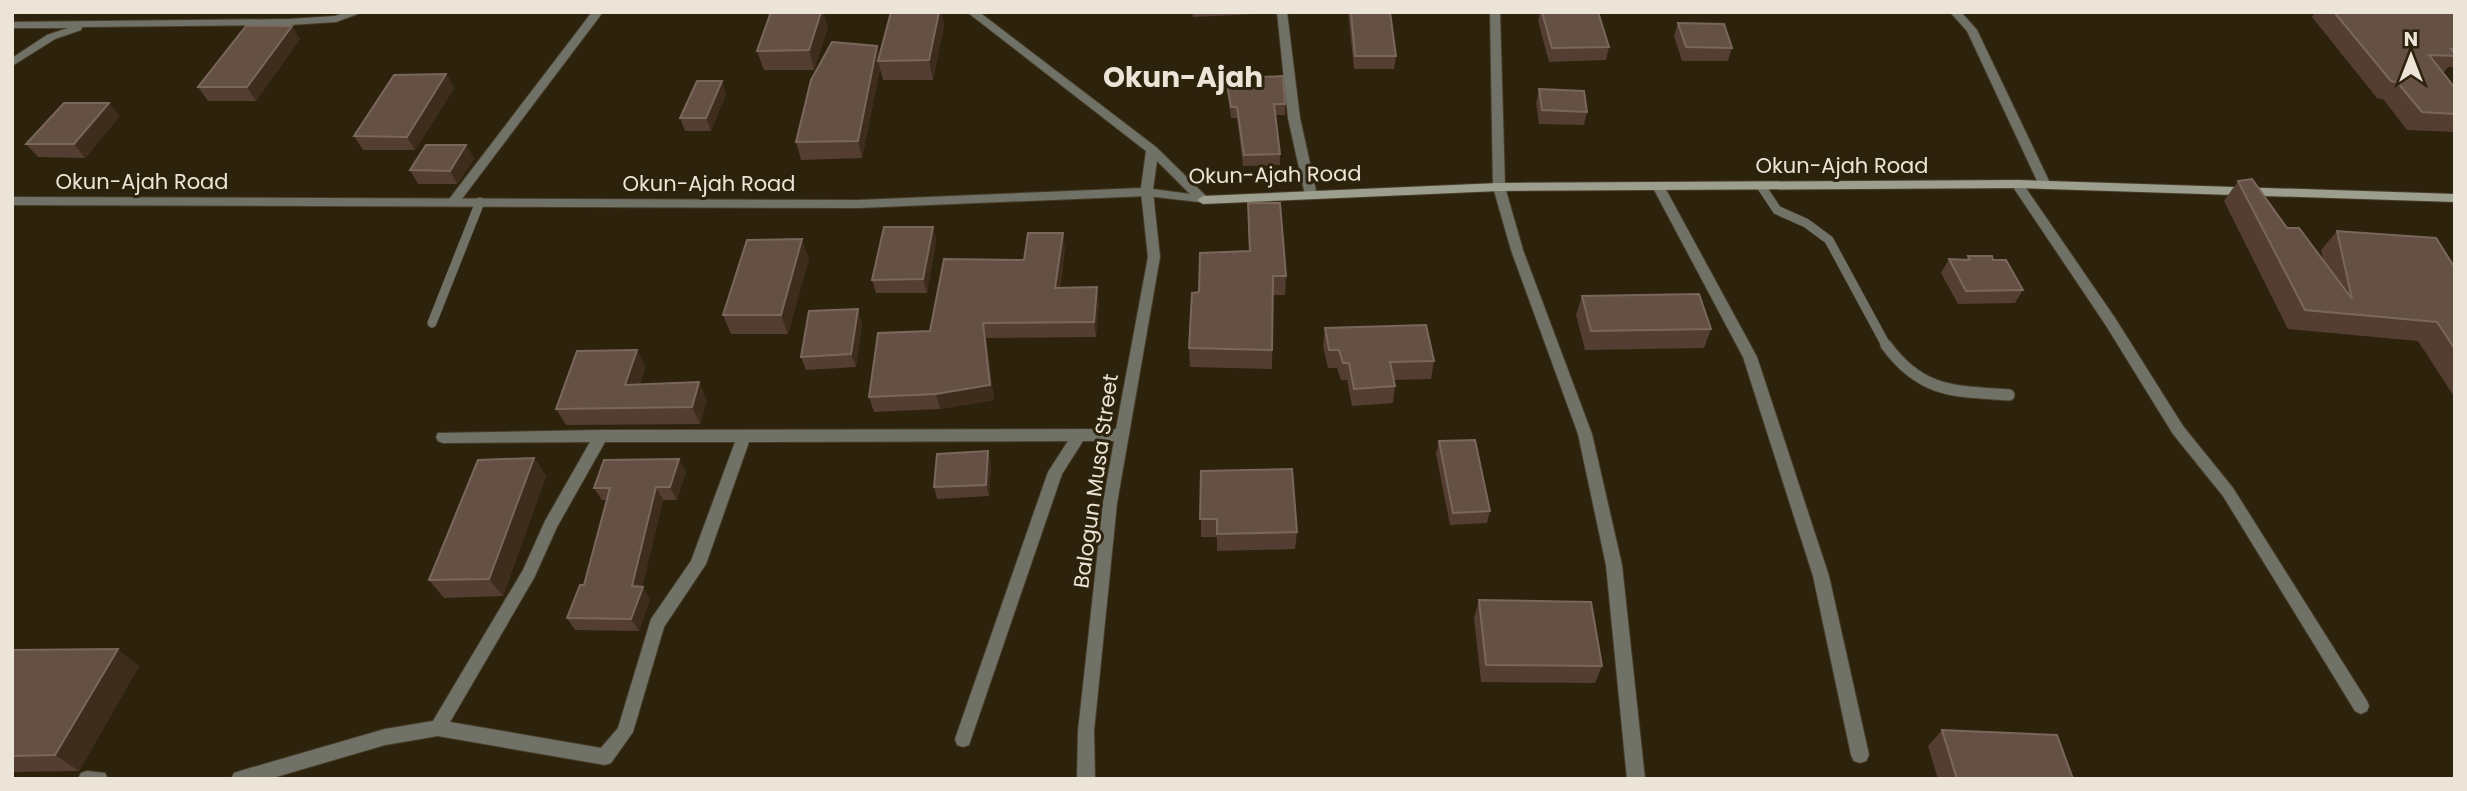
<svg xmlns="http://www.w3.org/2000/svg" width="2467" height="791" font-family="Poppins,sans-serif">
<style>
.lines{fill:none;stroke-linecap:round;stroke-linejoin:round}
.service-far1-casing{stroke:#483d28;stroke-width:10}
.service-casing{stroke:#483d28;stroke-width:13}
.minor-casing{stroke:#483d28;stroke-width:2}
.tertiary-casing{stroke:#483d28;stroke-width:2}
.secondary-casing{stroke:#483d28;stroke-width:2}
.service-far1{stroke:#707267;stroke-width:9}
.service{stroke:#707267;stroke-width:11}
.minor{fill:#707267;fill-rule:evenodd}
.tertiary{fill:#707267;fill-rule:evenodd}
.secondary{fill:#9c9f8d;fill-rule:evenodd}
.wall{fill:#543e32}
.shaded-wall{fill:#3e2c1c}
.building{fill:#655044;stroke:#7a675b;stroke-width:2}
.labels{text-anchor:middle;stroke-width:6;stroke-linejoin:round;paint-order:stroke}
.street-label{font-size:21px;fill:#ece4d7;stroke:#2d220c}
.district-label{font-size:28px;font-weight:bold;fill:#ece4d7;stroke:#2d220c}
</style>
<rect width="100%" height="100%" fill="#2d220c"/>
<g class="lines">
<g class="service-far1-casing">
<g id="service-far1">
<path d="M1761 186 1777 210 1806 223 1829 240 1887 347"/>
<path d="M432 323 480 202"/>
</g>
</g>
<g class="service-casing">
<path id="service" d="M1886 345C1922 394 1955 391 2009 395"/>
</g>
<g class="minor-casing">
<g id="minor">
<path d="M346 12H363L336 22 290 25 82 27 81 30 55 39 12 66V58L47 35 68 28H12V22L290 19 335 16Z"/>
<path d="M592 12H603L458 204H450L448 201 450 198Z"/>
<path d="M1277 12H1287L1300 118 1317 195 1311 199 1305 195 1288 118Z"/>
<path d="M1490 12H1500L1505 187 1523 250 1592 434 1622 565 1645 779H1627L1606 565 1578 434 1511 250 1493 187Z"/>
<path d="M1950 12H1961L1977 30 2051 185 2049 188 2045 189 2039 185 1967 31Z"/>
<path d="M2017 180 2021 181 2115 318 2183 426 2233 488 2367 701 2369 706 2367 711 2361 714 2355 711 2223 496 2173 434 2105 324 2013 187 2011 184 2013 181Z"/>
<path d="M1658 182 1664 186 1757 357 1829 576 1869 755 1866 761 1860 763 1854 761 1851 755 1813 576 1743 357 1652 186Z"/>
<path d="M1147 188 1153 192 1160 257 1117 503 1094 731 1095 779H1077L1078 731 1103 503 1114 441H1083L1062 474 971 739 969 745 963 747 957 745 955 739 1048 472 1068 441 749 442 706 564 664 627 633 732 611 763 605 765 438 736 385 745 269 779H231L234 773 240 771 385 729 433 721 523 570 545 521 590 442 443 443 438 441 436 437 438 433 601 430 1116 429 1148 257 1141 192ZM605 442H735L691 561 651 619 618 728 601 748 450 722 534 578 557 527Z"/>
<path d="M87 771 105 773 108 779H78L81 773Z"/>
</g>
</g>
<g class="tertiary-casing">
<path id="tertiary" d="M967 12H979L1156 147 1207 197 1209 200 1207 203 1147 196 858 208 12 205V197L858 200 1141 188 1146 151ZM1157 161 1190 194 1153 189Z"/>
</g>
<g class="secondary-casing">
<path id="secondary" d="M2017 180 2455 194V202L2017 188 1499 191 1203 204 1197 200 1203 196 1499 183Z"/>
</g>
<use href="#service-far1" class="service-far1"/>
<use href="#service" class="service"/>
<use href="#minor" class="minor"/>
<use href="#tertiary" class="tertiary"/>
<use href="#secondary" class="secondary"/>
</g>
<g class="wall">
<path d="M891 12H941L944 25 933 80H883L880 69 862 158 801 160 796 142 877 46 880 57Z"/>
<path d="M1192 12H1255V14L1193 17Z"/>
<path d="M1348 12H1390L1396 56 1394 69H1354Z"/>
<path d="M1540 12H1598L1609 47 1606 60 1549 62 1538 21Z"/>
<path d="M2315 12H2455V67H2448L2443 73 2455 88V132L2407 130 2384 100 2377 98 2312 17Z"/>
<path d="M1678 23 1732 48 1728 61H1682L1674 36Z"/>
<path d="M292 26 300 39 256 101H208L198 87Z"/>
<path d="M828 27 814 70H764L757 51Z"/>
<path d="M446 74 454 88 415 150H363L354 136Z"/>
<path d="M1226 79 1285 104V115H1275L1280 154V165L1243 166 1237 118H1231L1227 90Z"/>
<path d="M722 81 726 94 711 131H685L680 118Z"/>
<path d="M1539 89 1587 112 1584 125 1539 124 1536 103Z"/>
<path d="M120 116 85 158 38 157 26 144Z"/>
<path d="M466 145 474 159 457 184H418L410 170Z"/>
<path d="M2238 181 2323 260 2321 250 2337 231 2455 268V398L2418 341 2288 329 2224 201Z"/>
<path d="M1248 203 1286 276 1285 295H1273L1272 369 1190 367 1189 348 1199 292 1249 251Z"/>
<path d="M933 227 936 240 927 293H876L872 280Z"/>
<path d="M1065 248 1060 288 1099 302 1096 337 986 338 994 400 940 409 874 412 869 397 930 331 1024 260Z"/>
<path d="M1968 256 1993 260 2023 290 2015 303 1958 304 1941 273 1949 259 1966 260Z"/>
<path d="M809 258 788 334H731L723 315Z"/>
<path d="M1582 296 1711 329 1704 348 1585 350 1576 315Z"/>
<path d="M862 322 856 367 806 370 801 357Z"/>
<path d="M1325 328 1434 361 1431 379 1394 380 1395 386 1393 403 1352 406 1347 380H1341L1337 368H1328L1323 346Z"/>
<path d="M637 350 645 367 640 384 707 400 700 424 566 425 556 409Z"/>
<path d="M1439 441 1490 511 1487 523 1450 525 1436 454Z"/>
<path d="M534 458 546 476 503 596 444 598 429 580Z"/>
<path d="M991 463 989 496 937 499 934 487Z"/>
<path d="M686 471 677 500H663L642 587 650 599 639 631 575 630 567 618 584 585 607 500H602L594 488Z"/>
<path d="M1201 471 1297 532 1295 549 1217 551V537H1201Z"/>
<path d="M1479 600 1602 666 1595 683 1481 682 1474 618Z"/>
<path d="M12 650 139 666 79 771 12 772Z"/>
<path d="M1942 730 2073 779H1938L1928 746Z"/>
</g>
<g class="shaded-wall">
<path d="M821 12H824L828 27 814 70 809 50Z"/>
<path d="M939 12H941L944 25 933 80 929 60Z"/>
<path d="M292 26 300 39 256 101 247 87Z"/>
<path d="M877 46 881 61H878L880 69 862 158 858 141Z"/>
<path d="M446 74 454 88 415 150 407 137Z"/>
<path d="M722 81 726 94 711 131 706 118Z"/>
<path d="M109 103 120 116 85 158 74 144Z"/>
<path d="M466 145 474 159 457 184 450 171Z"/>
<path d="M933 227 936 240 927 293 923 279Z"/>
<path d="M1063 233 1065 248 1057 303 1055 288Z"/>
<path d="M802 239 809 258 788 334 781 315Z"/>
<path d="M1097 287 1099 302 1096 337 1094 322Z"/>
<path d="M858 309 862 322 856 367 851 354Z"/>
<path d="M983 323 986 338 994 400 940 409 936 394Z"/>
<path d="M637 350 645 367 634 402 625 385Z"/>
<path d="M699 382 707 400 700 424 692 407Z"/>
<path d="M988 451 991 463 989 496 986 485Z"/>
<path d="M534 458 546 476 503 596 489 579Z"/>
<path d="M679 459 686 471 677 500 670 487Z"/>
<path d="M656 487 663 500 642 589 643 587 650 599 639 631 631 619 632 586Z"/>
<path d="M118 649 139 666 79 771 55 755Z"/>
</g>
<g class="building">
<path d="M771 12H821L809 50 757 51Z"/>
<path d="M891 12H939L929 60 878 61Z"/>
<path d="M1351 12H1390L1396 56H1355Z"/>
<path d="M1542 12H1598L1609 47 1552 48Z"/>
<path d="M2334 12H2455V49H2451L2455 53V56L2429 55 2455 88V114L2422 112 2398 83 2391 81Z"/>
<path d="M1678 23 1724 24 1732 48 1686 47Z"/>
<path d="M246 26H292L247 87H198Z"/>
<path d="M832 42 877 46 858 141 796 142 811 80Z"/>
<path d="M446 74 407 137 354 136 394 75Z"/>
<path d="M1283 76 1285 104H1274L1280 154 1244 155 1237 107H1231L1226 79Z"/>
<path d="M697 81H722L706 118H680Z"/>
<path d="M1539 89 1584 91 1587 112 1542 110Z"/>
<path d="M64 103H109L74 144H26Z"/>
<path d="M426 145H466L450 171 410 170Z"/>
<path d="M2252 179 2287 228H2299L2352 299 2337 231 2436 238 2455 268V349L2437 322 2305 310 2238 181Z"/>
<path d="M1248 203H1280L1286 276H1273L1272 350 1189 348 1192 293 1199 292 1200 253 1250 251Z"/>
<path d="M884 227H933L923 279 872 280Z"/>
<path d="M1028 233H1063L1055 288 1097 287 1094 322 983 323 990 385 936 394 869 397 878 333 930 331 944 259 1024 260Z"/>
<path d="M802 239 781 315H723L747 240Z"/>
<path d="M1968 256H1992L1993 260H2006L2023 290 1966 291 1949 259 1970 260Z"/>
<path d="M1699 294 1711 329 1591 331 1582 296Z"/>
<path d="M858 309 851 354 801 357 809 311Z"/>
<path d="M1426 325 1434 361 1390 362 1395 386 1354 389 1349 363H1343L1339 350H1329L1325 328Z"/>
<path d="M637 350 625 385 699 382 692 407 556 409 577 351Z"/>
<path d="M1475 440 1490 511 1453 513 1439 441Z"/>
<path d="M988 451 986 485 934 487 937 454Z"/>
<path d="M534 458 489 579 429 580 478 460Z"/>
<path d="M679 459 670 487H656L632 586 643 587 631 619 567 618 580 585H584L610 488H594L604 460Z"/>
<path d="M1292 469 1297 532 1217 534V519H1200L1201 471Z"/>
<path d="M1479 600 1591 602 1602 666 1486 665Z"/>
<path d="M118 649 55 755 12 756V650Z"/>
<path d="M1942 730 2057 735 2073 779H1957Z"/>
</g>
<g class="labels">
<g class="street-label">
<text x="1842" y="173">Okun-Ajah Road</text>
<text transform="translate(1275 175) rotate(-1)" y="7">Okun-Ajah Road</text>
<text x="142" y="189">Okun-Ajah Road</text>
<text x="709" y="191">Okun-Ajah Road</text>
<text transform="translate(1096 481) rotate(-82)" y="7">Balogun Musa Street</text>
</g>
<g class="district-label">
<text x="1183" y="87">Okun-Ajah</text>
</g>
</g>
<rect width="2467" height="791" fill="none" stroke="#ece4d7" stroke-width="28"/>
<g transform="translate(2411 56)" stroke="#2d220c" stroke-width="5" paint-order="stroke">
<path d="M0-5L12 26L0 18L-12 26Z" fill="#ece4d7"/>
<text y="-10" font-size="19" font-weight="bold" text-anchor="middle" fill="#ece4d7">N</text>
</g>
</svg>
